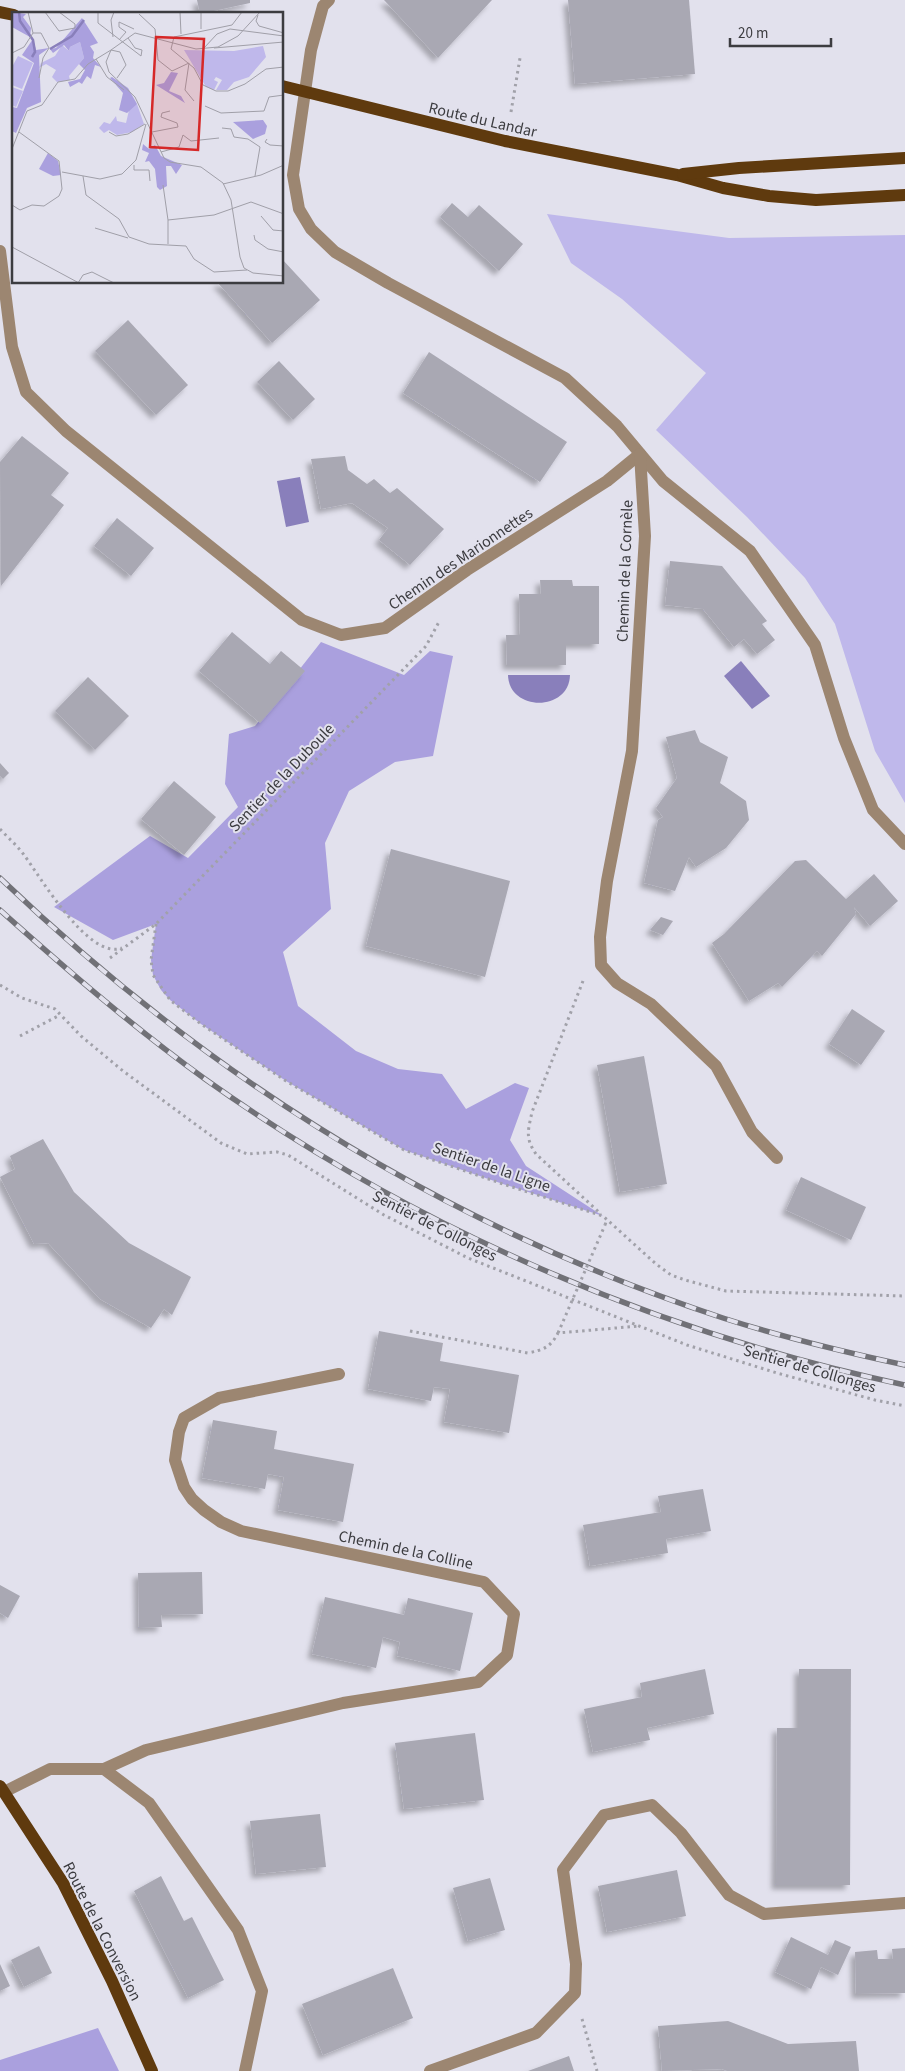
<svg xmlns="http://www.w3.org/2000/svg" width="905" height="2071" font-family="'Source Sans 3',sans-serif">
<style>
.green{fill:#bfb8eb}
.forest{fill:#aaa0de}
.water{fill:#897fbb}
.building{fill:#a9a8b3;filter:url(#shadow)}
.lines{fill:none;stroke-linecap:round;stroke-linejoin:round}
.path{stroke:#a1a1a9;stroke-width:3;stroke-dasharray:2.5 4;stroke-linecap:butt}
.minor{stroke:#9c8671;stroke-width:12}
.major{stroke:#5f3a0e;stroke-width:12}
.rail-casing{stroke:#717177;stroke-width:5.5}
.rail{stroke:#e2e1ed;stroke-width:4;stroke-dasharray:11;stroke-linecap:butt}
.path-bridge{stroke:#a1a1a9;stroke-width:3;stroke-dasharray:2.5 4;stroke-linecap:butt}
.labels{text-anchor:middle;stroke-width:4;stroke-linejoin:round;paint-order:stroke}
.street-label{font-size:16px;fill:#3c3c40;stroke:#e2e1ed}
.inset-river{fill:none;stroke:#897fbb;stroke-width:2.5}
.inset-road{fill:none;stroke:#a09fa8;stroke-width:1}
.view{fill:#d62828;fill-opacity:0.15;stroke:#d62828;stroke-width:2.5}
.inset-edge{fill:none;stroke:#3c3c40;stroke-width:2.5}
</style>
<defs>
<filter id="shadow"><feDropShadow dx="-4.5" dy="4.5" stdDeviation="2.5" flood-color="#0004"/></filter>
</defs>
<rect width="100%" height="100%" fill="#e2e1ed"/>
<path class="green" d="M547 214 729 238 905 235V803L875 751 835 624 805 578 747 517 656 430 706 373 622 299 571 263Z"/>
<g class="forest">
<path d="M321 642 404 675 430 651 453 656 433 756 395 762 349 791 325 843 331 909 283 952 298 1006 356 1051 398 1069 442 1074 466 1109 515 1083 529 1088 510 1140 526 1166 603 1216 503 1184 404 1150 286 1081 201 1024 170 1000 161 990 153 975 151 960 156 924 113 940 54 907 150 836 188 858 238 807 225 784 229 734 255 726Z"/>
<path d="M98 2028 119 2071H0V2060Z"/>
</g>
<g class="water">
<path d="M300 477 309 522 286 527 277 481Z"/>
<path d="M741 661 770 696 752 709 724 676Z"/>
<path d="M508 675H570C569 712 509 712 508 675Z"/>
</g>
<g class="building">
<path d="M197 0H250V3L200 14Z"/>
<path d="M384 0H492L438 58Z"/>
<path d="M568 0H689L695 74 575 84Z"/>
<path d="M452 203 468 217 479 205 523 244 499 271 440 217Z"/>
<path d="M282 259 320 300 272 343 217 282H282Z"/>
<path d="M128 320 188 385 156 415 95 351Z"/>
<path d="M429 352 567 442 540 482 403 393Z"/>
<path d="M279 361 315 399 293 420 257 382Z"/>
<path d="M22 436 69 473 51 495 64 505 1 586 0 462Z"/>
<path d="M345 456 348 470 367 484 374 479 390 493 397 488 444 529 410 565 379 540 388 528 352 503 321 509 311 459Z"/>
<path d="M117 518 154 548 131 576 94 546Z"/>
<path d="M670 561 722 566 767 621 762 624 775 640 757 654 744 639 734 647 703 609 665 605Z"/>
<path d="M540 580H572L573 586H599V644H566V665H507L506 635H520L519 594H541Z"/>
<path d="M232 632 270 664 281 651 305 671 260 723 199 671Z"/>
<path d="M88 677 129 716 95 750 55 711Z"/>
<path d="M695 730 700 742 728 757 720 783 746 801 749 820 726 848 696 867 689 857 675 891 644 883 658 820 663 817 656 808 677 778 666 737Z"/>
<path d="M0 763 9 773 3 779 0 776Z"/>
<path d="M174 781 216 817 184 855 141 819Z"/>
<path d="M391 849 510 881 485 977 366 946Z"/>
<path d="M806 860 846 899 874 874 898 901 870 926 854 907 856 914 822 956 817 951 782 987 778 983 749 1001 712 943 724 934 795 861Z"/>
<path d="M661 917 673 921 663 935 650 930Z"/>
<path d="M852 1009 885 1031 861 1065 829 1044Z"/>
<path d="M644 1056 667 1184 620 1192 597 1065Z"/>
<path d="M43 1139 74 1192 129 1243 191 1277 172 1315 164 1309 151 1328 100 1299 48 1243 34 1244 0 1177 15 1169 10 1156Z"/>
<path d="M801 1177 866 1207 851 1240 786 1210Z"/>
<path d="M379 1331 443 1343 440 1361 519 1375 509 1433 444 1422 450 1389 434 1387 431 1401 368 1389Z"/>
<path d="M213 1420 277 1431 274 1449 354 1464 343 1522 278 1510 284 1477 268 1474 265 1489 202 1478Z"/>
<path d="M703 1489 711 1531 666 1539 668 1553 590 1566 583 1525 661 1512 658 1496Z"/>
<path d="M202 1572 203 1614 161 1615 162 1627 139 1628 138 1573Z"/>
<path d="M0 1585 20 1596 8 1618 0 1613Z"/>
<path d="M325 1597 404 1615 408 1598 473 1613 460 1671 397 1656 400 1642 383 1637 376 1668 312 1654Z"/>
<path d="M705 1669 714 1714 647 1728 650 1740 593 1752 584 1709 642 1697 640 1683Z"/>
<path d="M799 1669H851L850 1885H776L777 1728H799Z"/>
<path d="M475 1733 484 1800 404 1809 395 1743Z"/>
<path d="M320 1814 326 1867 256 1874 250 1821Z"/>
<path d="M677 1870 686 1916 607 1932 598 1886Z"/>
<path d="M161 1876 184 1921 192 1917 224 1980 188 1998 134 1891Z"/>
<path d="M490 1878 505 1930 468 1941 453 1888Z"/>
<path d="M791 1937 828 1955 835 1940 851 1947 838 1975 821 1967 811 1989 775 1972Z"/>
<path d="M39 1946 52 1973 24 1987 11 1960Z"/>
<path d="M905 1948V1993L856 1994 855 1952 877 1950 878 1959H893L892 1949Z"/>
<path d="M0 1964 10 1986 0 1991Z"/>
<path d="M393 1968 413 2018 323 2055 302 2004Z"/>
<path d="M728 2021 788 2044 856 2041 859 2071H727L722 2069 662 2071 658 2026Z"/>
<path d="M569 2056 574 2071H528Z"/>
</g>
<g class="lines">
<g class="path">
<path d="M511 112 520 58"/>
<path d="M0 829C8 838 17 845 24 855 40 876 89 961 122 948"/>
<path d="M156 924 151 960 153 975 170 1000 201 1024 286 1081 404 1150 503 1184 603 1216 656 1264 671 1275 685 1280 726 1291 905 1296"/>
<path d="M110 958 156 924 426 646 440 620"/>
<path d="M583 981 532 1112C528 1131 525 1138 536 1154L601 1214"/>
<path d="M0 985 22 998 55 1009 81 1036 123 1071 221 1143 247 1154 277 1152 288 1155 384 1215 468 1258 687 1345 777 1373 875 1400 905 1406"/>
<path d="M20 1036 58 1016"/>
<path d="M605 1225 607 1219"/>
<path d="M410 1331 528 1353C543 1350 551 1347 558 1333L639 1326"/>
<path d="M582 2019 597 2071"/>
</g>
<g class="minor">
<path d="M329 0 323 6 311 50 293 175 299 209 311 229 335 252 388 283 565 378 617 426 663 481 750 551 815 645 844 738 873 810 905 844"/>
<path d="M0 251 12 347 26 392 66 431 302 620 341 635 385 628 467 570 607 481 640 454"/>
<path d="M640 454 645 536 632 751 607 881 600 937 601 965 617 983 651 1004 716 1066 752 1132 777 1158"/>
<path d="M104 1769 149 1803 238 1930 262 1991 245 2071"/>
<path d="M4 1792 50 1769H104L146 1750 343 1703 478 1682 507 1655 514 1614 484 1582 241 1531 221 1522 204 1510 192 1499 184 1487 175 1460 179 1432 184 1418 219 1398 339 1374"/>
<path d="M430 2071 536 2033 575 1993 576 1964 563 1870 604 1815 652 1805 681 1833 729 1895 764 1914 905 1903"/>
</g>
<g class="major">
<path d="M0 12 14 15"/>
<path d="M282 86 505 141 677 175 723 188 769 196 816 200 905 195"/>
<path d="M683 174 739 168 905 158"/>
<path d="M0 1786 63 1883 112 1981 152 2071"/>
</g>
<g class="rail-casing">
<g id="rail">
<path d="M0 878C209 1078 447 1227 723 1318 782 1337 844 1352 905 1365"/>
<path d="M0 910C66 969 133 1027 205 1079 414 1228 654 1332 905 1385"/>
</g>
</g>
<use href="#rail" class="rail"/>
<path class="path-bridge" d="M558 1333 605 1225"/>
</g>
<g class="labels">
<g class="street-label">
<text transform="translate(483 119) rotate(13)" y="6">Route du Landar</text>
<text transform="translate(460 558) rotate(-34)" y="6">Chemin des Marionnettes</text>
<text transform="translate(624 571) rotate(-88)" y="6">Chemin de la Cornèle</text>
<text transform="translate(281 777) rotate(-46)" y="6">Sentier de la Duboule</text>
<text transform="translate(492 1166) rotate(19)" y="6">Sentier de la Ligne</text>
<text transform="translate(435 1225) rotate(27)" y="6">Sentier de Collonges</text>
<text transform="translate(810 1368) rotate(16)" y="6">Sentier de Collonges</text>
<text transform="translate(406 1549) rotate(12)" y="6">Chemin de la Colline</text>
<text transform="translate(103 1931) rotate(63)" y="6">Route de la Conversion</text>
</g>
</g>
<g transform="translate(12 12)">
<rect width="271" height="271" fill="#e2e1ed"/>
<path d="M68 30 72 46 57 64 58 68 45 70 40 65 44 58 34 52 27 56 29 51 43 44 50 33 57 39 58 35ZM251 34 254 45 237 65 222 70 215 78H204L210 68 204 65 202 68 206 70 202 78 194 75 172 38 222 39ZM6 44 21 51 10 77 0 73V55ZM0 75 11 79 4 95 0 93ZM125 92 132 112 120 120 105 123 97 118 92 121 87 116 92 110 98 112 104 104 105 109 114 111 118 94Z" fill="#bfb8eb"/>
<path d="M0 0 14 2 11 5 19 16 18 25 0 15ZM70 6 86 31 78 34 82 40 81 46 89 55 83 53 79 67 75 64 70 72 67 70 58 75 56 70 68 67 73 58 67 52 72 46 68 30 58 35 57 39 52 33 41 41 38 37 44 36ZM21 27 24 38 37 36 27 43 29 90 15 96 4 121 0 119V95L5 96 22 51 10 43ZM159 60 166 61 157 79 169 84 173 91 144 73 152 71ZM100 65 116 76 125 92 115 101 107 98 111 81 98 66ZM251 108 255 114 253 122 241 127 221 110ZM131 132 137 137 143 133 149 144 170 153 164 162 159 154H154L155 174 148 178 145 175 143 157 137 149 133 150 137 141 130 138ZM36 141 46 149 49 163 41 164 27 157Z" fill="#aaa0de"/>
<path class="inset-river" d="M7 0 8 9 21 28 23 40 20 45M38 37 60 24 72 8"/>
<path class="inset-road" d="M33 0 47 19 63 16V12L47 0M86 0V11L129 44 130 38 123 36 116 26M168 0 169 22M189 0V17M230 0 220 13 162 25 159 37 182 56 191 73 204 79H216L233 72 254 57 272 55M248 0 226 24 206 35 184 37 123 21 99 38 94 50 97 60 123 85 152 146 158 150 189 155 211 171 219 188 228 245 232 256 241 261 272 264M127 2 143 17 146 48 160 59 177 51M246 3 244 9 247 14 272 21M21 21H29L37 36 31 46 27 66M101 25 99 8 102 0M107 28 114 20 107 15V10L122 17M192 36 205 22 218 17 272 24M202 36 272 30M0 41 12 35 21 21 16 0M84 47 95 65 112 78M177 51 173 78 182 89M193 94 209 101 252 99 257 85 272 83M210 116 219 117 222 125 236 127 248 135 243 164M97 120 104 124 116 122 133 112M140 120 166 115 165 111 149 105 150 101 158 99M255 127 253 130 258 133 272 134M0 137 15 99 30 93 46 70 63 67 76 52 99 38 108 40 114 53 105 66M149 140 167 135 171 123 179 129 207 126M122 153V158H137L138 169M50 160 88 167 110 162 124 148 134 112M71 164 74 183 107 207 117 225 137 232 174 234 182 247 202 260 235 258M211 172 249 163 272 153M151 173 156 208M0 193 8 198 20 193 32 194 47 184 50 177 47 149 7 120M249 204 261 218 272 219M83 216 116 226M242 223 243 228 256 237 272 240M156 232V208L202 203 239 190 272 202M0 235 67 271M66 271 71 263 80 260 102 271"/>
<path class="view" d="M144 25 192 27 186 138 138 135Z"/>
<rect width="271" height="271" class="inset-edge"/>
</g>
<path d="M730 38v8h101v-8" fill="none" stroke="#3c3c40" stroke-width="2.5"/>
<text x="738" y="38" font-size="15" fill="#3c3c40" stroke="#e2e1ed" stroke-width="4" paint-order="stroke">20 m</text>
</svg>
